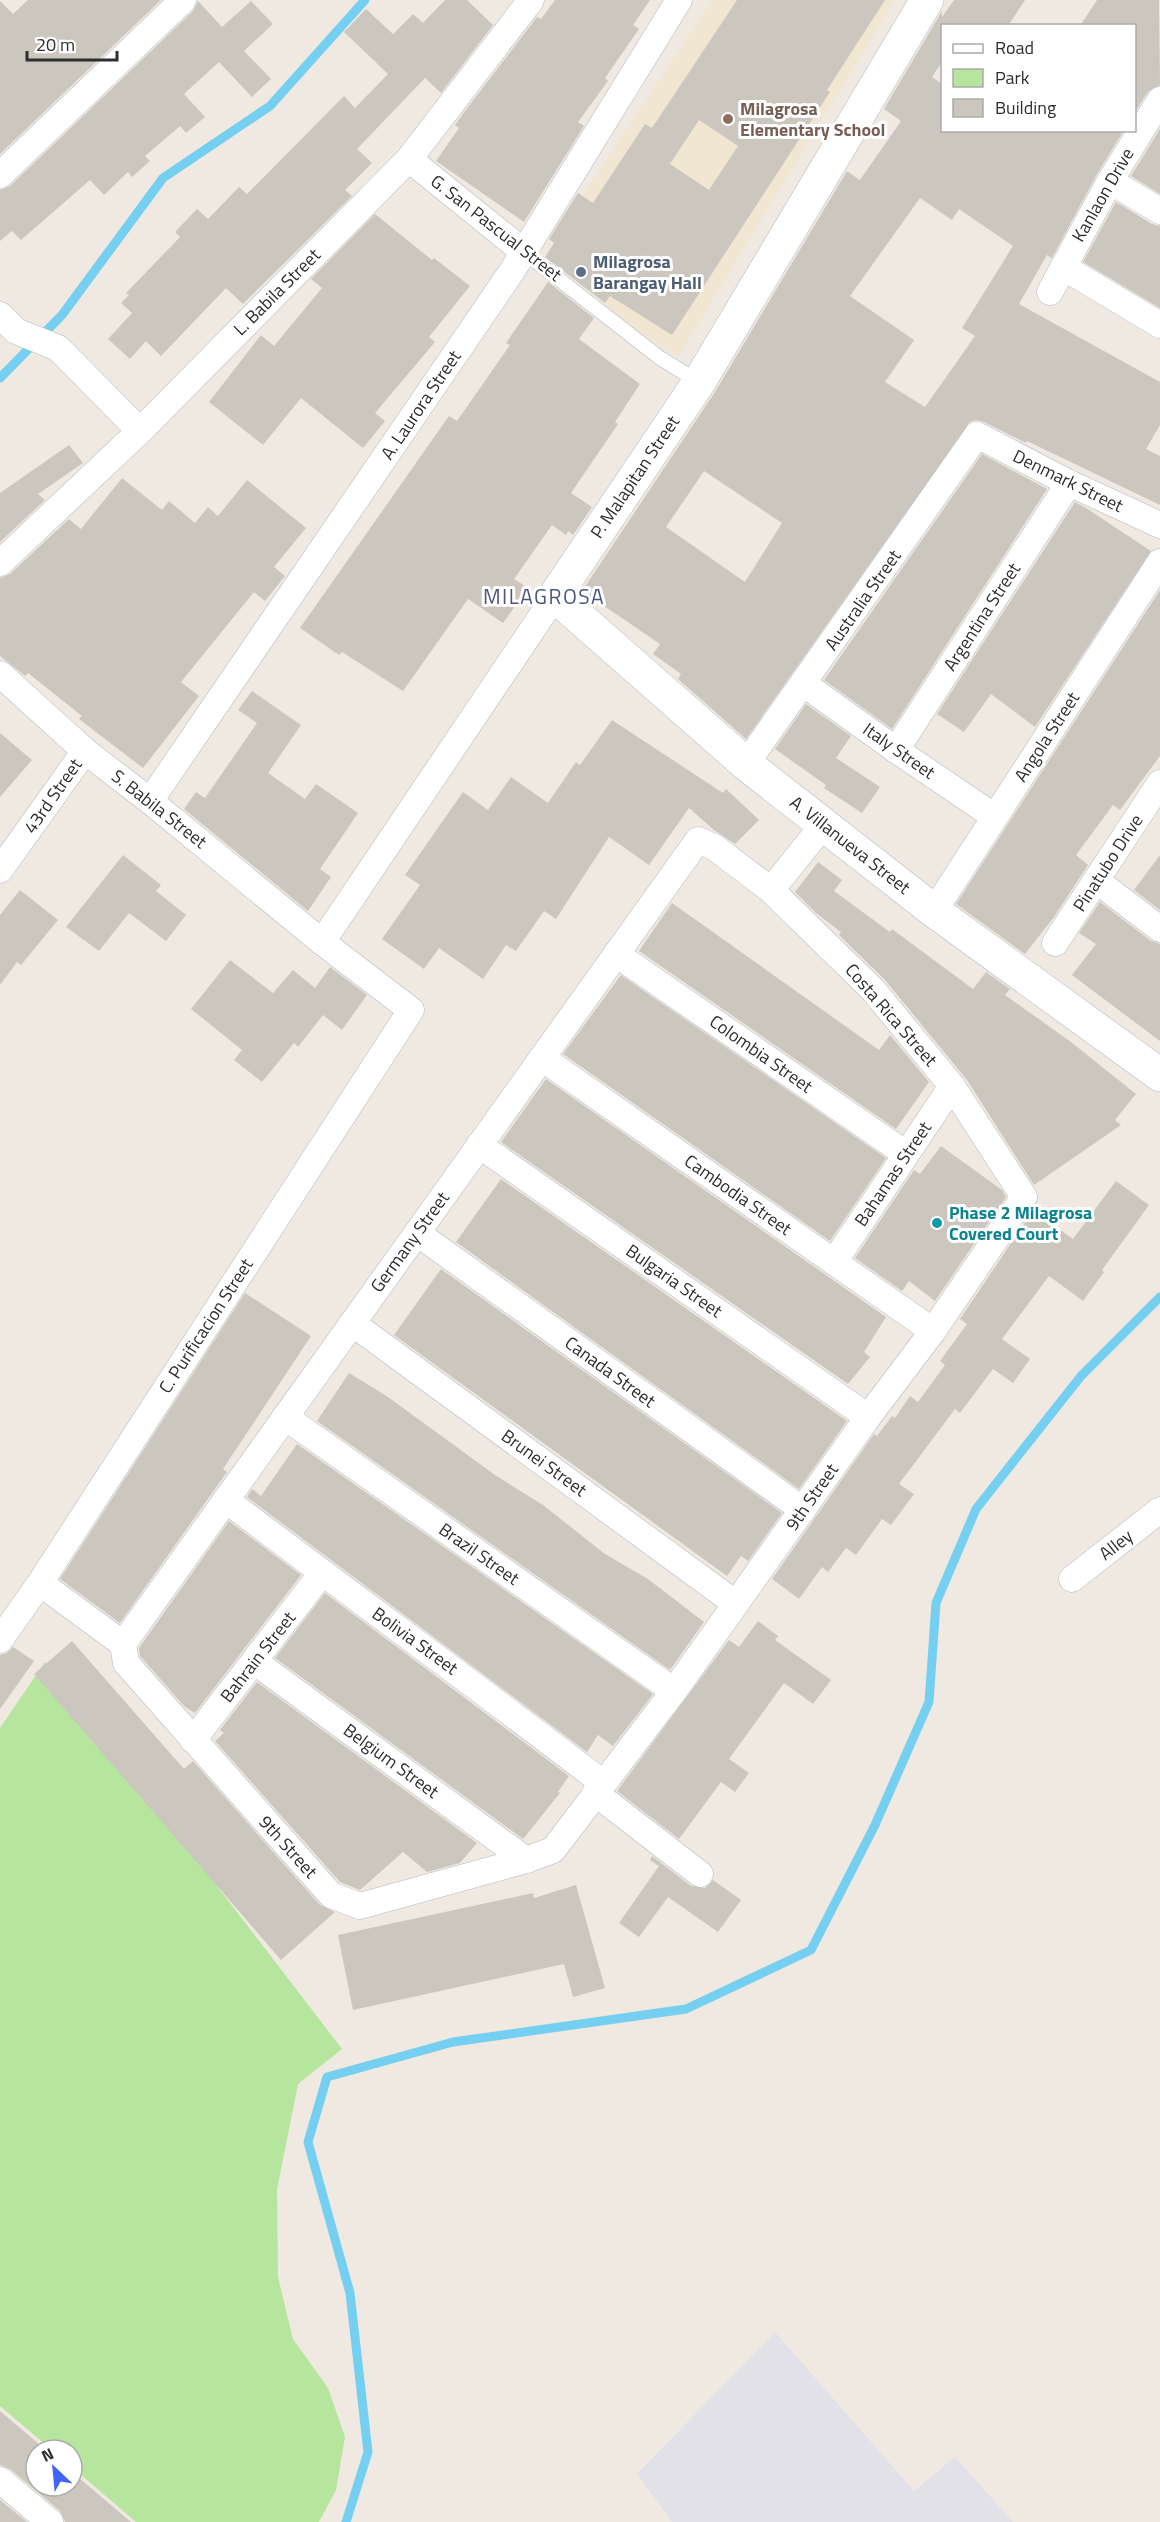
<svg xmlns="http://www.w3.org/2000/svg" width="1160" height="2522" font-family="'Titillium Web',sans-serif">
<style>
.industrial{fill:#e3e1e8}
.education{fill:#f0e6d1}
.green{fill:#b6e59e}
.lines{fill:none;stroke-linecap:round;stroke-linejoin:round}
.stream{stroke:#75cff0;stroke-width:9}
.building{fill:#cbc7bf;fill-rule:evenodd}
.service-casing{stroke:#b4b7c1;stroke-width:15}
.minor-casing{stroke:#b4b7c1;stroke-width:27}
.tertiary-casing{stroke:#b4b7c1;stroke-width:34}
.service{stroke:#fff;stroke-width:14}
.minor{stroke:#fff;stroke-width:26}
.tertiary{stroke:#fff;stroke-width:33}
.education-dot{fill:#8d6e63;stroke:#fff;stroke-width:2}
.service-dot{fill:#5c6f8a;stroke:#fff;stroke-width:2}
.culture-dot{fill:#0f9aa8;stroke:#fff;stroke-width:2}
.labels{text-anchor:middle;stroke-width:6;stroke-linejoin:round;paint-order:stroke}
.education-label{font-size:18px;font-weight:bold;fill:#785e54;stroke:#fff;text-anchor:start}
.street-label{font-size:18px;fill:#2e2e2e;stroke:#fff}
.service-label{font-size:18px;font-weight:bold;fill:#4e5e75;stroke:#fff;text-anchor:start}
.culture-label{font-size:18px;font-weight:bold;fill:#0d838f;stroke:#fff;text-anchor:start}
.quarter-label{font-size:21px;letter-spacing:1.5px;fill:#4d5680;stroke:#fff}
</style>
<rect width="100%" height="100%" fill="#efe9e1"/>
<path class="industrial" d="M775 2332 914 2491 955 2457 1013 2522H672L637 2474Z"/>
<path class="education" d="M712 0H895L678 357 602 309 622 281 554 239Z"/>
<path class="green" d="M45 1662 342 2049 298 2084 277 2189 278 2277 293 2339 328 2388 345 2437 336 2490 319 2522H136L72 2467V2450H52L0 2406V1728Z"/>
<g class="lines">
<g class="stream">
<path d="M0 378 62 315 163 178 270 106 365 0"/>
<path d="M346 2522 368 2452 350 2293 308 2142 327 2077 453 2042 686 2009 811 1950 875 1825 929 1702 936 1603 976 1509 1081 1376 1160 1297"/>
</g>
</g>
<g class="building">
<path d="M28 0H161L0 154V1L13 14Z"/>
<path d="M445 0H467L493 25 441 93 425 78 357 149 372 163 345 190 352 196 243 304 226 288 161 356 146 341 130 359 108 339 132 313 121 303 129 295 126 293 180 237 175 232 197 209 208 219 239 187 247 194 344 96 355 108 388 74 344 32 366 9 393 34 413 14 423 23Z"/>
<path d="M555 0H650L633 25 639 29 605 78 608 81 578 122 584 126 524 222 436 161 459 128 455 125 462 115 537 17 541 19Z"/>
<path d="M737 0H885L827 90 830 92 672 335 610 296 605 303 545 257 554 243 549 239 578 193 593 203 645 124 652 128ZM699 120 738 146 709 190 670 164Z"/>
<path d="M954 0H1025L1008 26H942V62L932 77 942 84V130H1124L1097 174 1052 258 1047 255 1019 304 1160 382V425L1146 449 1160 456V505L1027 441 1026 443 984 422 976 420 970 422 746 739 678 679 681 674 653 654 660 644 582 591 715 392 847 171 860 180 901 121 884 109 942 11V17ZM920 198 952 220 959 209 1013 246 962 328 975 336 925 407 885 382 914 340 850 296ZM704 471 782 523 745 582 666 527Z"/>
<path d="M1097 0H1159L1160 85 1148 92 1134 113V26H1080Z"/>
<path d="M198 1 222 27 251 1 273 24 244 51 271 79 252 97 219 62 184 94 205 117 186 133 180 126 145 156 150 161 132 177 128 172 104 195 90 180 21 240 12 231 0 241V190L10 186 193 11Z"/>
<path d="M1160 129V194L1131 176Z"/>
<path d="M1116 202 1152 224 1160 226V308L1083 262Z"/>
<path d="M375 214 432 260 434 258 470 286 429 337 435 342 375 413 385 421 363 448 301 398 263 445 209 402 261 335 274 346 322 288 311 279Z"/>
<path d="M548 282 594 318 579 339 640 384 615 422 618 424 571 493 592 507 573 535 568 531 566 535 552 525 514 579 528 588 503 623 468 599 403 691 342 652 339 655 300 628 449 416 457 421 510 345 506 343Z"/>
<path d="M69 445 83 463 38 494 45 500 0 542V493Z"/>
<path d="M982 454 1047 489 892 729 824 680Z"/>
<path d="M122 478 162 510 169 501 195 523 208 507 218 516 247 480 306 528 274 567 285 576 265 601 254 592 181 682 199 696 143 768 79 719 82 716 28 673 25 676 0 656V578L10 574 69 519 81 529Z"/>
<path d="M1075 502 1086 508 1151 551 1035 727 991 694 964 732 937 714Z"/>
<path d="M1160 590V756L1120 810 1113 805 1076 855 1088 865 1054 917 1025 954 956 904Z"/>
<path d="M252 691 301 725 268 773 305 799 316 784 358 813 320 869 331 877 308 911 184 809 196 792 205 798 257 723 238 710Z"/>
<path d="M806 704 851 736 836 758 880 787 862 813 824 788 826 785 775 749Z"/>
<path d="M612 720 723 793 726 789 759 820 735 844 714 830 689 808 649 865 609 837 556 919 544 911 516 951 506 945 483 979 439 948 424 969 382 939 420 885 405 875 463 792 488 810 511 777 548 803 576 762 580 765Z"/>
<path d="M0 733 32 760 0 797Z"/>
<path d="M123 855 161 885 156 891 186 915 166 941 129 913 99 951 66 927Z"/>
<path d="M1160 855V910L1134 890Z"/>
<path d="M818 862 842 880 834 891 890 932 892 929 973 989 986 972 1010 989 1005 995 1071 1042 1136 1094 1115 1120 1121 1125 1034 1185 967 1080 885 980 839 935 841 932 816 913 795 892Z"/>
<path d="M20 890 58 920 21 965 17 962 0 985V915Z"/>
<path d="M1100 902 1151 941 1160 944V1041L1072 975 1096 944 1079 933Z"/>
<path d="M672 903 879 1050 890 1035 929 1082 896 1129 639 951Z"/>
<path d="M230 960 273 993 293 970 315 988 330 967 367 995 342 1030 323 1015 298 1047 294 1043 262 1082 234 1060 242 1050 191 1009Z"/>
<path d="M621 975 886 1158 830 1241 563 1054Z"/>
<path d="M546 1079 886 1317 864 1352 870 1357 848 1384 501 1142Z"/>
<path d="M941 1146 1002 1190 1006 1197 935 1301 909 1281 902 1291 855 1258 914 1170 920 1174Z"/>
<path d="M501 1179 847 1421 799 1489 456 1242Z"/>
<path d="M1116 1181 1149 1205 1102 1270 1104 1272 1083 1301 1049 1276 1002 1339 1030 1359 1013 1383 993 1369 960 1413 955 1409 899 1484 914 1494 891 1525 882 1519 856 1555 846 1548 828 1572 822 1567 799 1599 772 1579 874 1434 877 1436 892 1416 895 1418 910 1396 918 1402 945 1365 940 1361 967 1324 960 1319 1032 1212 1043 1220 1040 1215 1073 1239Z"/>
<path d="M441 1269 782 1513 748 1561 741 1556 727 1576 394 1335Z"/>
<path d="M245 1293 311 1336 223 1469 227 1472 120 1623 60 1579Z"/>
<path d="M349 1373 388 1397 495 1475 543 1505 605 1554 648 1579 704 1622 670 1670 317 1421Z"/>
<path d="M297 1444 653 1694 613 1746 598 1735 587 1752 247 1497 252 1489 261 1496Z"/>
<path d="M229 1521 301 1575 195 1713 185 1707 140 1656 139 1648Z"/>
<path d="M325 1593 569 1776 558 1792 560 1793 523 1839 275 1658Z"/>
<path d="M758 1621 778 1636 775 1640 831 1680 813 1704 784 1683 729 1759 749 1773 735 1792 721 1782 679 1839 617 1791 729 1640 739 1647Z"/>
<path d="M72 1641 184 1769 193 1761 320 1905 335 1912 281 1960 34 1674Z"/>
<path d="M13 1647 34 1661 0 1709V1655L7 1653Z"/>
<path d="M257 1682 492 1854 477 1843 460 1863 427 1872 403 1852 360 1890 340 1882 215 1741 224 1733 220 1730Z"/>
<path d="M652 1856 691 1886 705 1888 713 1880 741 1900 718 1932 668 1897 639 1937 619 1923 659 1866 650 1860Z"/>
<path d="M576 1885 605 1988 573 1997 564 1964 353 2010 338 1935 533 1893 534 1898Z"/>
<path d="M0 2411 46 2450H36V2486H72V2472L131 2522H65L60 2511 10 2469 0 2465Z"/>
<path d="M0 2500 27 2522H0Z"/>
</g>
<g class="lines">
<g class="service-casing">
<path id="service" d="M524 252 660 358 699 382"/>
</g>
<g class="minor-casing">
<g id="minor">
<path d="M409 159 524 252"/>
<path d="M0 175 183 0"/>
<path d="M1110 181 1160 211"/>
<path d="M1063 267 1160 325"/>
<path d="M1050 292 1110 181 1160 100"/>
<path d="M0 315 16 331 58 348 140 431"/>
<path d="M0 563 140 431 409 159 531 0"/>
<path d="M0 674 85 751 150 801 322 942 411 1010 40 1583 0 1640"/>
<path d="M804 684 896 750 995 817"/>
<path d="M896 750 1069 483"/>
<path d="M746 764 977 435 1069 483 1160 525"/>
<path d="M150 801 512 271 679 0"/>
<path d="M0 870 85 751"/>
<path d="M1097 881 1160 929"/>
<path d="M771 890 824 824"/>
<path d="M934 911 1160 562"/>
<path d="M322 942 555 596"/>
<path d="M1055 943 1160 783"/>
<path d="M616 954 906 1154"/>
<path d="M542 1058 933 1331"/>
<path d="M479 1145 868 1417"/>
<path d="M417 1233 803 1510"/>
<path d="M834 1262 952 1086"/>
<path d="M352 1323 735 1603"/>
<path d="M285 1417 674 1691"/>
<path d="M226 1500C351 1595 478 1687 603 1783"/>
<path d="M1072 1579 1160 1510"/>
<path d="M40 1583 123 1644 126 1663 331 1895 360 1906 526 1860 553 1850 674 1691 868 1417 933 1331 1024 1197 952 1086 873 990 771 890 714 847 698 840 123 1644"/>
<path d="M255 1662 526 1860"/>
<path d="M193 1740 322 1573"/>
<path d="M595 1793 700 1874"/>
<path d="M0 2480 50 2522"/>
</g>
</g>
<g class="tertiary-casing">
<path id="tertiary" d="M927 0 699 382 555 596 746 764 934 911 1160 1075"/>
</g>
<use href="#service" class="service"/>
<use href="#minor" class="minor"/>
<use href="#tertiary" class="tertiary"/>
</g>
<circle class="education-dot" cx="728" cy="119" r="6"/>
<circle class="service-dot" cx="581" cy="272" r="6"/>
<circle class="culture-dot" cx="937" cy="1223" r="6"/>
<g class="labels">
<g class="education-label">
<text x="740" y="115">Milagrosa<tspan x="740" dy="21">Elementary School</tspan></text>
</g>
<g class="street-label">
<text transform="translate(1103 195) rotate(-60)" y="6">Kanlaon Drive</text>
<text transform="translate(496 228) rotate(38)" y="6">G. San Pascual Street</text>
<text transform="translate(277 292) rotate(-45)" y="6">L. Babila Street</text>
<text transform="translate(421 405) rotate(-56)" y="6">A. Laurora Street</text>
<text transform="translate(635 477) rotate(-56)" y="6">P. Malapitan Street</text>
<text transform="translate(1068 481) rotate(26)" y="6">Denmark Street</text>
<text transform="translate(863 600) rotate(-55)" y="6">Australia Street</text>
<text transform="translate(982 617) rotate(-57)" y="6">Argentina Street</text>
<text transform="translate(1047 737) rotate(-57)" y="6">Angola Street</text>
<text transform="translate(899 751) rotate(35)" y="6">Italy Street</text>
<text transform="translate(53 796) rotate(-55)" y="6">43rd Street</text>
<text transform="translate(159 809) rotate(38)" y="6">S. Babila Street</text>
<text transform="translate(850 845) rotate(38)" y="6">A. Villanueva Street</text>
<text transform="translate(1108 863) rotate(-57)" y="6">Pinatubo Drive</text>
<text transform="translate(891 1015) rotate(49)" y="6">Costa Rica Street</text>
<text transform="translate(761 1054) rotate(35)" y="6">Colombia Street</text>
<text transform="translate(893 1174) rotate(-56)" y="6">Bahamas Street</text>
<text transform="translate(738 1195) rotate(35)" y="6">Cambodia Street</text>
<text transform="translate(410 1242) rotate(-54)" y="6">Germany Street</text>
<text transform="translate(674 1281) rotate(35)" y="6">Bulgaria Street</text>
<text transform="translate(206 1326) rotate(-57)" y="6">C. Purificacion Street</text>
<text transform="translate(610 1372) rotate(36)" y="6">Canada Street</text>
<text transform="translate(544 1463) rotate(36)" y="6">Brunei Street</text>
<text transform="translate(812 1497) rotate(-55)" y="6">9th Street</text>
<text transform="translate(1116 1545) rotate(-38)" y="6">Alley</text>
<text transform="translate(479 1554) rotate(35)" y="6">Brazil Street</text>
<text transform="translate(415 1641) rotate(36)" y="6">Bolivia Street</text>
<text transform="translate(258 1657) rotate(-52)" y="6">Bahrain Street</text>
<text transform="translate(391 1761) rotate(36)" y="6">Belgium Street</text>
<text transform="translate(288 1847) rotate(48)" y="6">9th Street</text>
</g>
<g class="service-label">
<text x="593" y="268">Milagrosa<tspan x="593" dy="21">Barangay Hall</tspan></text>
</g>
<g class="culture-label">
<text x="949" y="1219">Phase 2 Milagrosa<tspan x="949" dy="21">Covered Court</tspan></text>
</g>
<g class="quarter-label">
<text x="544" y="604">MILAGROSA</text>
</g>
</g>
<rect x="941" y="24" width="195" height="108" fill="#ffffff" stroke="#ababab" stroke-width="1.5"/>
<rect x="953" y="44" width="30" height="9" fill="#ffffff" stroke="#ababab" stroke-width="1.5"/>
<text x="995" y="54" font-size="18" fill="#2e2e2e">Road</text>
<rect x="953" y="69" width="30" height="18" fill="#b6e59e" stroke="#ababab" stroke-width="1.5"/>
<text x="995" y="84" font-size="18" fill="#2e2e2e">Park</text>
<rect x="953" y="99" width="30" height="18" fill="#cbc7bf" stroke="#ababab" stroke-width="1.5"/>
<text x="995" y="114" font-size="18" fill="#2e2e2e">Building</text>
<g transform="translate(54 2468) rotate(334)"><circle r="28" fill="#ffffff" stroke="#ababab" stroke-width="1.5"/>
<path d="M0-4.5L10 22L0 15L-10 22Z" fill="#4264fb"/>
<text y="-9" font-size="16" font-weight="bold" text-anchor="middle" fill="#2e2e2e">N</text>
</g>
<path d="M27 51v9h90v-9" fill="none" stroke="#2e2e2e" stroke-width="3"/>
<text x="36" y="51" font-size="18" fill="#2e2e2e" stroke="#ffffff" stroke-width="4.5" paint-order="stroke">20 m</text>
</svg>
